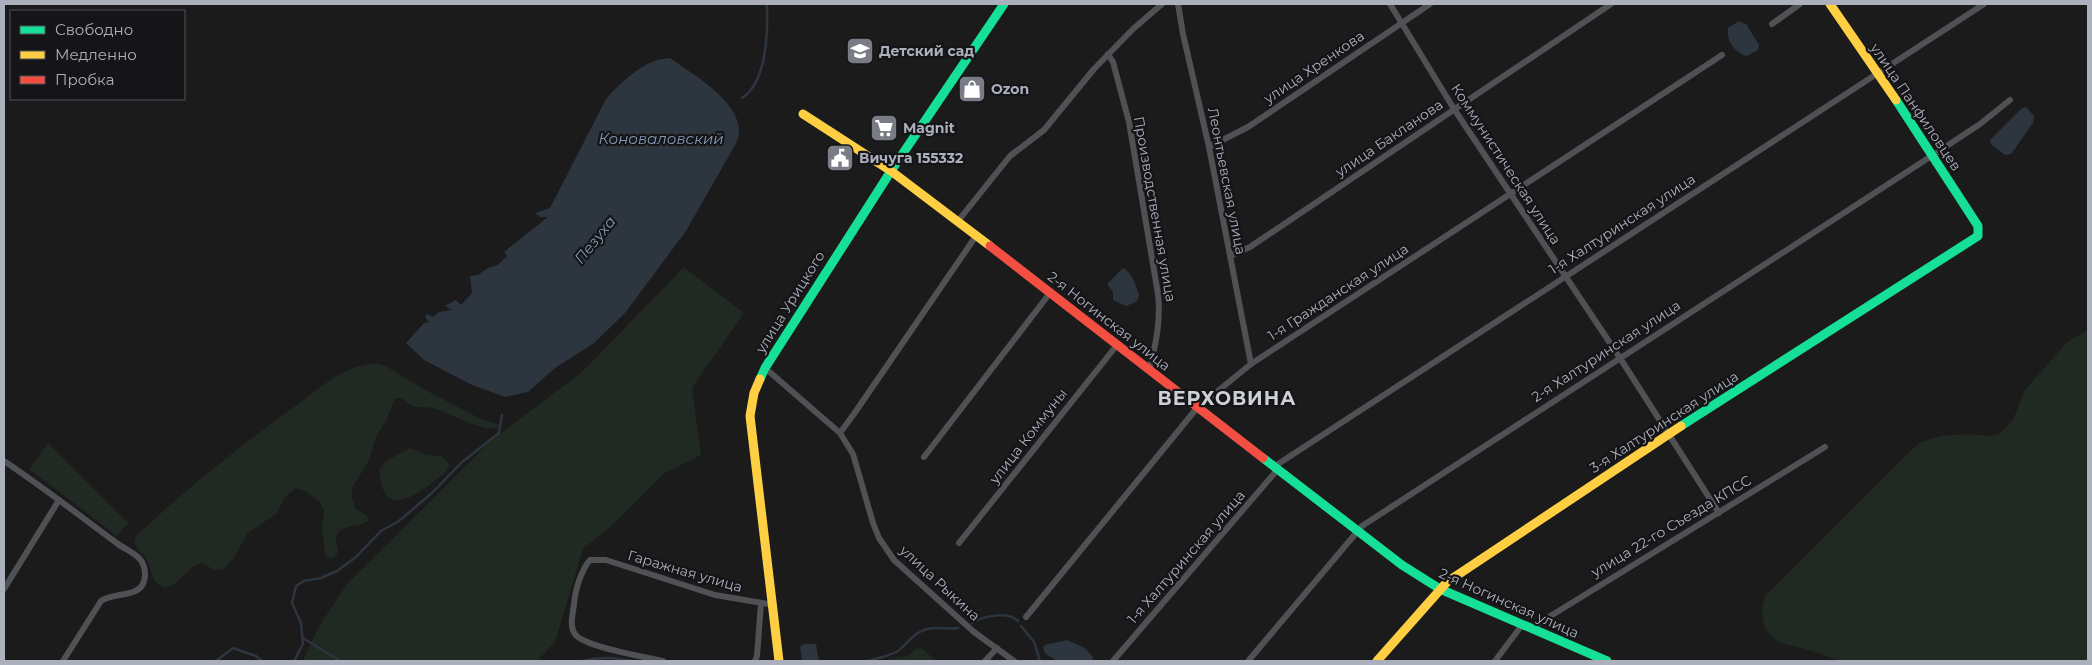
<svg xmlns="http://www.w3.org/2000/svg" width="2092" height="665" font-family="Montserrat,sans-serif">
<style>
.green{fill:#212923}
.water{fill:#2d353f}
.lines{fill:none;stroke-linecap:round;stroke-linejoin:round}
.stream{stroke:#2d353f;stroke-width:2.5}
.street{stroke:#4f5155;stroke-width:6}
.fast{stroke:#16e098;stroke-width:9}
.slow{stroke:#ffcf43;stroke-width:9}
.jam{stroke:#f24e42;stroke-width:9}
.labels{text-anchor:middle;stroke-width:4.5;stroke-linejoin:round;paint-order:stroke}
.poi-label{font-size:14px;font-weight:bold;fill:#acb0bc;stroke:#151518;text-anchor:start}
.street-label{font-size:14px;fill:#acb0bc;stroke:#151518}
.water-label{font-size:15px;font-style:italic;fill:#839bb8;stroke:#151518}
.district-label{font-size:19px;font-weight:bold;letter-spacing:1px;fill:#ced0d8;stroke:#151518}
</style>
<rect width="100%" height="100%" fill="#1b1b1c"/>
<g class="green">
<path d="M684 267 744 313 692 388 701 455 663 474 611 526 583 549 555 642 537 661H303L318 628 347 584 493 439 582 372Z"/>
<path d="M2088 330V661H1839C1827 656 1815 652 1802 648 1793 645 1784 645 1776 640 1761 630 1759 610 1766 595L1906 455 1921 442 1941 436 1967 434 1990 436 1999 434 2013 420 2024 391 2067 342Z"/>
<path d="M369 364H379L389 368 427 391 483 420 501 425 500 428C482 432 451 414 433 408 426 406 419 409 413 406 406 403 405 397 396 398L393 403 386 421 377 435 368 462 352 488V498L355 508 368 517V520C362 529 336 522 336 540 336 544 338 547 338 552L334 558 330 559 325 554 322 527 324 511 320 502 305 491 296 488 285 497 277 513 247 534 234 558 223 569 215 570 201 563C186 568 180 585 165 588 148 580 154 573 147 560 141 551 129 546 138 534 189 486 244 443 301 402 321 387 344 367 369 364Z"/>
<path d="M48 443 128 523 117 536 29 469Z"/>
<path d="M410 448 427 455 442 456 450 465C447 472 439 477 433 482 408 502 382 514 379 470L386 461Z"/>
<path d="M917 648 923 649 936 661H887L890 659 908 656Z"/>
</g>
<g class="water">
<path d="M1739 21 1746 24 1759 45 1758 50 1747 56C1735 53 1726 41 1728 28Z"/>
<path d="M670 58C692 74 741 101 739 133 739 137 736 143 734 147L686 231 625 313 594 343 555 368 528 392 505 397 472 385 424 360 406 343 424 323 429 322 425 317 427 314 433 317 439 312 452 310 445 306 456 300 461 305 472 293 470 276 478 275 488 268 498 265 507 256 504 252 548 217H540L535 213 550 208 606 99C622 81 645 59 670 58Z"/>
<path d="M2026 107 2034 116 2033 123 2011 154 2005 155 1991 144 1990 140 2021 109Z"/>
<path d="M1123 268C1133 274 1136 285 1139 296L1136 302 1126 306 1113 300V292L1107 284Z"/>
<path d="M1067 640 1085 648 1093 657 1092 661H1057L1045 653 1043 647 1045 645Z"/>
<path d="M804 644H816L819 661H802L800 647Z"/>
</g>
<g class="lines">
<g class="stream">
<path d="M742 98C767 82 768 31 767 4"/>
<path d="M972 623C983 616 1008 611 1018 621"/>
<path d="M1021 626 1034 642 1040 661"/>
<path d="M303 638 340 661"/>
<path d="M216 661 233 648 256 656 262 661"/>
<path d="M294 661 303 644 301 623 292 603 296 586 304 581 321 578 337 571 356 557 381 531 399 521 433 492 461 463 499 433 502 415"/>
<path d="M583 661C601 656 615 658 633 661"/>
<path d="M868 661C877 658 890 656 898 651 908 643 913 633 927 629 938 626 948 630 958 628"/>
</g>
<g class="street">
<path d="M1178 4 1183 34 1209 147 1251 364"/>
<path d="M1390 4 1454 109 1620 358 1719 513"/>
<path d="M1772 24 1800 4"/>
<path d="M1108 54 1113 62 1129 122 1158 294C1161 321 1156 344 1149 370"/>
<path d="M1209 147 1248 127 1430 4"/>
<path d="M958 221 1010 156 1044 130 1094 69 1133 29 1162 4"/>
<path d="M1230 256 1250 247 1611 4"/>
<path d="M765 368 840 433 853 454 873 523 879 538 894 560 974 632 1014 661"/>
<path d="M840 433 856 411 976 236"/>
<path d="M924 457 1050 293"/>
<path d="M4 461C43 487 80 516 118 544 126 550 137 553 142 562 145 567 146 575 144 581 140 598 112 592 101 601L63 661"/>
<path d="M1275 466 1984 4"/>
<path d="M959 543 1117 345"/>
<path d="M4 589 59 500"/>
<path d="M1026 617 1197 408 1251 364 1722 55"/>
<path d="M1531 628 1825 447"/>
<path d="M1249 660 1362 526 1933 155 1980 124 2010 100"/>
<path d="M663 661C646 657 583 647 575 634 569 626 573 613 574 604 575 591 581 570 590 560H606L715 595 774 605"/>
<path d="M755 661 757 656 761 603"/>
<path d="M985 661 997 648"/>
<path d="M1113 661 1278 469"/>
<path d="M1495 661 1522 625"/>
</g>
<g class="fast">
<path d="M760 379 765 368 891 171 1004 4"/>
<path d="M1681 426 1978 236V226L1896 100"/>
<path d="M1263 458 1402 565 1440 589 1607 661"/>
</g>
<g class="slow">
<path d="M1830 4 1896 100"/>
<path d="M803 114 891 171 990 246"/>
<path d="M760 379 754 393 750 416 779 661"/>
<path d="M1377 661 1447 582 1681 426"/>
</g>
<path class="jam" d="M990 246 1263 458"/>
</g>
<defs>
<g id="school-square" transform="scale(1.4375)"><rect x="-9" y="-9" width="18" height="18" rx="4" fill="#797c84" stroke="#151518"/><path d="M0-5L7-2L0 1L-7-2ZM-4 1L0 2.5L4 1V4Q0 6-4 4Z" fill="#fff"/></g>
<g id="shop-square" transform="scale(1.4375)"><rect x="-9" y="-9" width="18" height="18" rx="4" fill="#797c84" stroke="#151518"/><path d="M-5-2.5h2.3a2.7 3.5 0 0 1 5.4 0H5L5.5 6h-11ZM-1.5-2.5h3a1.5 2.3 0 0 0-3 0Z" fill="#fff"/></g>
<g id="supermarket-square" transform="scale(1.4375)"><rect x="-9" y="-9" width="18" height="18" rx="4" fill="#797c84" stroke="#151518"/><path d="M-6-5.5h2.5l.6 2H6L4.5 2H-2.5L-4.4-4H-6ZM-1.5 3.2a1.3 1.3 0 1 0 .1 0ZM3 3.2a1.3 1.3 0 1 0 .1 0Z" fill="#fff"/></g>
<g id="civic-square" transform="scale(1.4375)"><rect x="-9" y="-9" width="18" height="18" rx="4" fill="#797c84" stroke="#151518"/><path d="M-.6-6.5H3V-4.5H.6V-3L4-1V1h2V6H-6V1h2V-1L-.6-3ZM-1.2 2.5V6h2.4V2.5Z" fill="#fff"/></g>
</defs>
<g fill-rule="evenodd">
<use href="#school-square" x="860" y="51"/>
<use href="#shop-square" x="972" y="89"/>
<use href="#supermarket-square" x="884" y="128"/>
<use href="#civic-square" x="840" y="158"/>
</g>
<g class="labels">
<g class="poi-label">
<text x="879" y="56">Детский сад</text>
<text x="991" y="94">Ozon</text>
<text x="903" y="133">Magnit</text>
<text x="859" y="163">Вичуга 155332</text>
</g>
<g class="street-label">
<text transform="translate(1314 67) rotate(-34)" y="5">улица Хренкова</text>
<text transform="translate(1916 107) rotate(56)" y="5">улица Панфиловцев</text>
<text transform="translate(1389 138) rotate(-34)" y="5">улица Бакланова</text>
<text transform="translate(1506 164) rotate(57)" y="5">Коммунистическая улица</text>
<text transform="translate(1227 181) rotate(79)" y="5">Леонтьевская улица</text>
<text transform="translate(1155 209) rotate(80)" y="5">Производственная улица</text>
<text transform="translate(1622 224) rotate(-33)" y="5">1-я Халтуринская улица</text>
<text transform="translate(1338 292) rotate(-33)" y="5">1-я Гражданская улица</text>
<text transform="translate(790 302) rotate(-58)" y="5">улица Урицкого</text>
<text transform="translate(1109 321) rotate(38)" y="5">2-я Ногинская улица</text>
<text transform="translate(1606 351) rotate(-33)" y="5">2-я Халтуринская улица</text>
<text transform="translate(1664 422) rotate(-33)" y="5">3-я Халтуринская улица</text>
<text transform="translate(1028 436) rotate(-52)" y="5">улица Коммуны</text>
<text transform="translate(1671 526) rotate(-31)" y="5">улица 22-го Съезда КПСС</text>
<text transform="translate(1186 557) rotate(-49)" y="5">1-я Халтуринская улица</text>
<text transform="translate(685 571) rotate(16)" y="5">Гаражная улица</text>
<text transform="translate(940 583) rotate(43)" y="5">улица Рыкина</text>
<text transform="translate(1509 603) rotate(24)" y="5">2-я Ногинская улица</text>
</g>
<g class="water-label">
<text x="661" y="144">Коноваловский</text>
<text transform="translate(595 240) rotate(-51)" y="5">Пезуха</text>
</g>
<g class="district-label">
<text x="1227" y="405">ВЕРХОВИНА</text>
</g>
</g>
<rect width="2092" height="665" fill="none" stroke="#acb0bc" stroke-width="10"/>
<rect x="10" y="10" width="175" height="90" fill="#151518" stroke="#51535a"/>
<rect x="20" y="26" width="25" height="8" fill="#16e098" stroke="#51535a"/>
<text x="55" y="35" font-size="15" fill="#acb0bc">Свободно</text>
<rect x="20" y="51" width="25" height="8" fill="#ffcf43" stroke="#51535a"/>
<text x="55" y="60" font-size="15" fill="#acb0bc">Медленно</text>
<rect x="20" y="76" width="25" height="8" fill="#f24e42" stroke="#51535a"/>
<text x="55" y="85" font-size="15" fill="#acb0bc">Пробка</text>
</svg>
